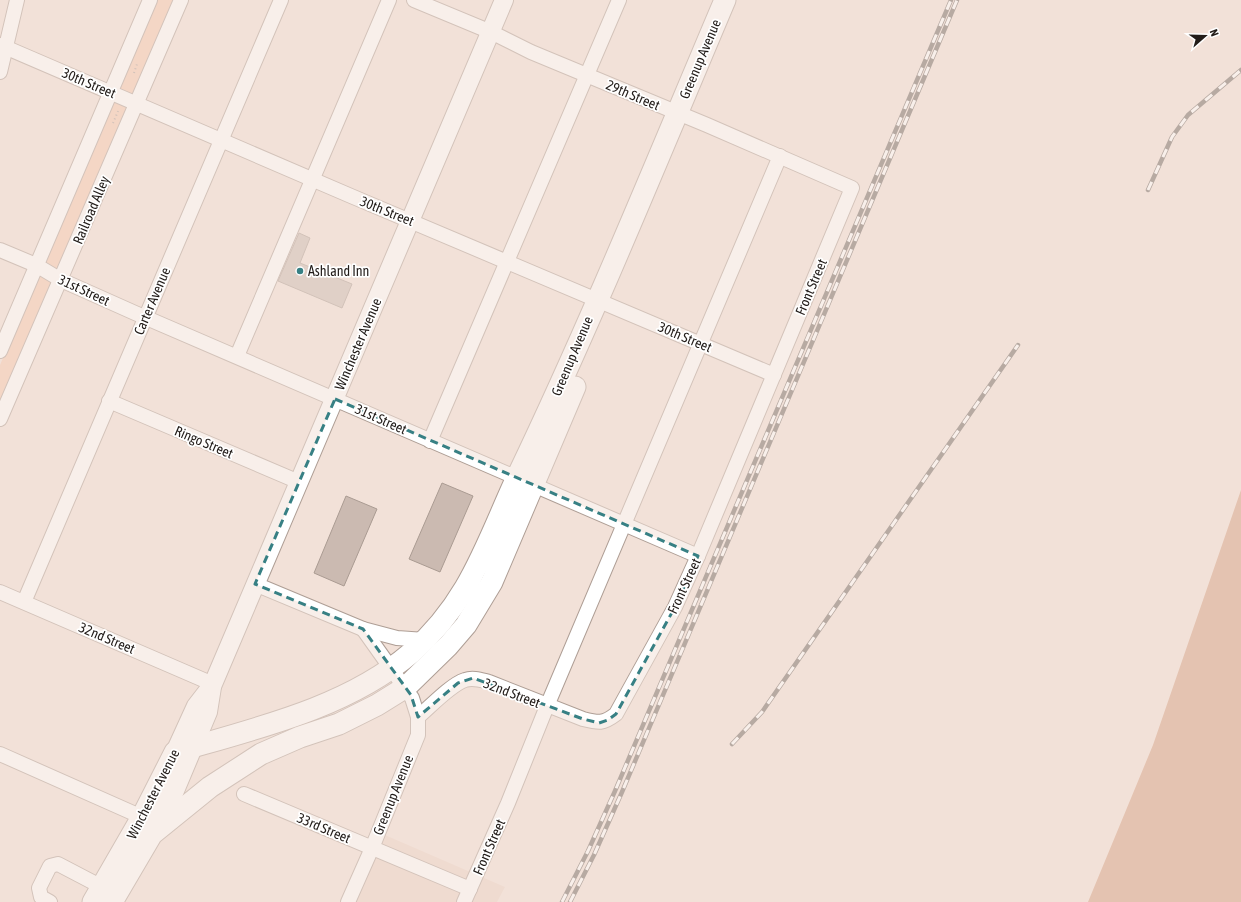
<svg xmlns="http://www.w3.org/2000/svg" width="1241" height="902" font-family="'Asap Condensed',sans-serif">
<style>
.built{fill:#ecd3c6}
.green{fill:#f6c7ad}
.water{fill:#d39e81}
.building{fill:#cbbab1;stroke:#aa9b92}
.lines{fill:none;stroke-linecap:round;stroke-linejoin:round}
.minor-casing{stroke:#ae9e95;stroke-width:16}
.major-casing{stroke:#ae9e95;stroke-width:20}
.highway-casing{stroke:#ae9e95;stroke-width:23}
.path{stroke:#a89b94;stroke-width:2;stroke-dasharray:1 3;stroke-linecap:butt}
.minor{stroke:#fff;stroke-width:14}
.major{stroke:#fff;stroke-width:18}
.highway{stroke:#fff;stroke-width:21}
.rail-casing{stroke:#706661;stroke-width:4.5}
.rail{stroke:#fff;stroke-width:3;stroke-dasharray:9;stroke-linecap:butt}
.marked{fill:none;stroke:#378084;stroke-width:3;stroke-dasharray:8 5;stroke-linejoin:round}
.poi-dot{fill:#378084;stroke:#fff;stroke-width:1.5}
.labels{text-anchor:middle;stroke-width:3.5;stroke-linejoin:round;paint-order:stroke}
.street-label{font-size:14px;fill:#221c19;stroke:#fff}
.poi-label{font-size:14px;fill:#221c19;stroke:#fff;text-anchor:start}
</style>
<rect width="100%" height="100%" fill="#f2e1d8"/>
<path class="built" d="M385 835 505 887 497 902H353Z"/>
<path class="green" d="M155 0H176L0 409V365Z"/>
<path class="water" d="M1241 490V902H1088L1153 745Z"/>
<g class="building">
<path d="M299 233 310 238 300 263 352 284 342 308 278 281Z"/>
<path d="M442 483 473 496 440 572 409 559Z"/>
<path d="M346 496 377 509 344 586 314 573Z"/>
</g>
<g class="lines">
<g class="minor-casing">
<g id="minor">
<path d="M414 0 491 32 531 52 707 125 852 188 698 556 675 607 616 714C603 724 599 723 583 719L489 682C481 680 473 677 465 680 450 685 430 707 418 717"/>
<path d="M0 45 351 196 774 375"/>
<path d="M0 72 17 0"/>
<path d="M0 250 36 265 61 280 135 313 698 556"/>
<path d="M0 351 150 0"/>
<path d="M237 356 389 0"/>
<path d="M109 401 299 482"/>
<path d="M0 419 181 0"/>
<path d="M430 441 619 0"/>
<path d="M255 584 363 629 397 638 425 640"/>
<path d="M0 592 213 684"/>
<path d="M24 602 281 0"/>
<path d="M0 754 142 817"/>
<path d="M244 794 470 889"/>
<path d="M50 902 41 897 39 888 50 866 58 864 102 887"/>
<path d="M348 902 372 848 418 735V717L412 698 363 629"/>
<path d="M464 902 508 803 547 706 780 156"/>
</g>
</g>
<g class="major-casing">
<g id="major">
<path d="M175 752 196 706 213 684 504 0"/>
<path d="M154 831 174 793 208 712 212 687"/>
</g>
</g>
<g class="highway-casing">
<g id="highway">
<path d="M93 902 142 817 175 752C254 729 347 708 411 653 471 601 487 541 519 473 593 318 658 158 725 0"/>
<path d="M112 902 152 834 210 787 261 754 300 737 339 724 377 705 406 687 448 646 466 625 492 582 575 387"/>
</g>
</g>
<g class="path">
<path d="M134 73 137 64"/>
<path d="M113 123 119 109"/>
</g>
<use href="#minor" class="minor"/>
<use href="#major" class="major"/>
<use href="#highway" class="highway"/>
<g class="rail-casing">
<g id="rail">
<path d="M1148 190 1172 137 1188 115 1241 70"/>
<path d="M732 744 762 712 1018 345"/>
<path d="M562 902 588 851 615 791 951 0"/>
<path d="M570 902 594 855 622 792 957 0"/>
</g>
</g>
<use href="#rail" class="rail"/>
</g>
<path d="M0 0H1241V902H0ZM335 399 698 556 675 607 616 714 608 720 599 723 583 719 473 678 458 683 418 717 411 695 363 629 255 584Z" fill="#f2e1d8" fill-opacity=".55" fill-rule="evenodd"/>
<path class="marked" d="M335 399 698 556 675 607 616 714 608 720 599 723 583 719 473 678 458 683 418 717 411 695 363 629 255 584Z"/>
<circle class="poi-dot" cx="300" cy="271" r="4"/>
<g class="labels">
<g class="street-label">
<text transform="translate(700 59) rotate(-67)" y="5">Greenup Avenue</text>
<text transform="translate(89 83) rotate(23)" y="5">30th Street</text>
<text transform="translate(633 95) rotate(23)" y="5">29th Street</text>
<text transform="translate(91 210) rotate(-67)" y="5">Railroad Alley</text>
<text transform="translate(387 211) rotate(22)" y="5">30th Street</text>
<text transform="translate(811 287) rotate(-67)" y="5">Front Street</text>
<text transform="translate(84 290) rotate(25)" y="5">31st Street</text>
<text transform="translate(152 301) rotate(-67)" y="5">Carter Avenue</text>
<text transform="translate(685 337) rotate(23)" y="5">30th Street</text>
<text transform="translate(358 344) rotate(-67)" y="5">Winchester Avenue</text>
<text transform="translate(572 356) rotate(-67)" y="5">Greenup Avenue</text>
<text transform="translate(381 419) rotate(24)" y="5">31st Street</text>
<text transform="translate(204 442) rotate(23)" y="5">Ringo Street</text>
<text transform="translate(684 586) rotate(-65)" y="5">Front Street</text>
<text transform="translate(107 638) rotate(23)" y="5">32nd Street</text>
<text transform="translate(512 693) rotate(21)" y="5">32nd Street</text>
<text transform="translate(153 794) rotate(-63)" y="5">Winchester Avenue</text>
<text transform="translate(393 795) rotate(-68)" y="5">Greenup Avenue</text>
<text transform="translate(324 828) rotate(23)" y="5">33rd Street</text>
<text transform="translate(489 847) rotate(-66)" y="5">Front Street</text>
</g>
<g class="poi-label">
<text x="308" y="276">Ashland Inn</text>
</g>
</g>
<g transform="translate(1205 36) rotate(70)" stroke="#ffffff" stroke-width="3" paint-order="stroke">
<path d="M0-3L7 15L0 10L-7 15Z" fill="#221c19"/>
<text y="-6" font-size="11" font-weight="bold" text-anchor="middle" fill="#221c19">N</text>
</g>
</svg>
